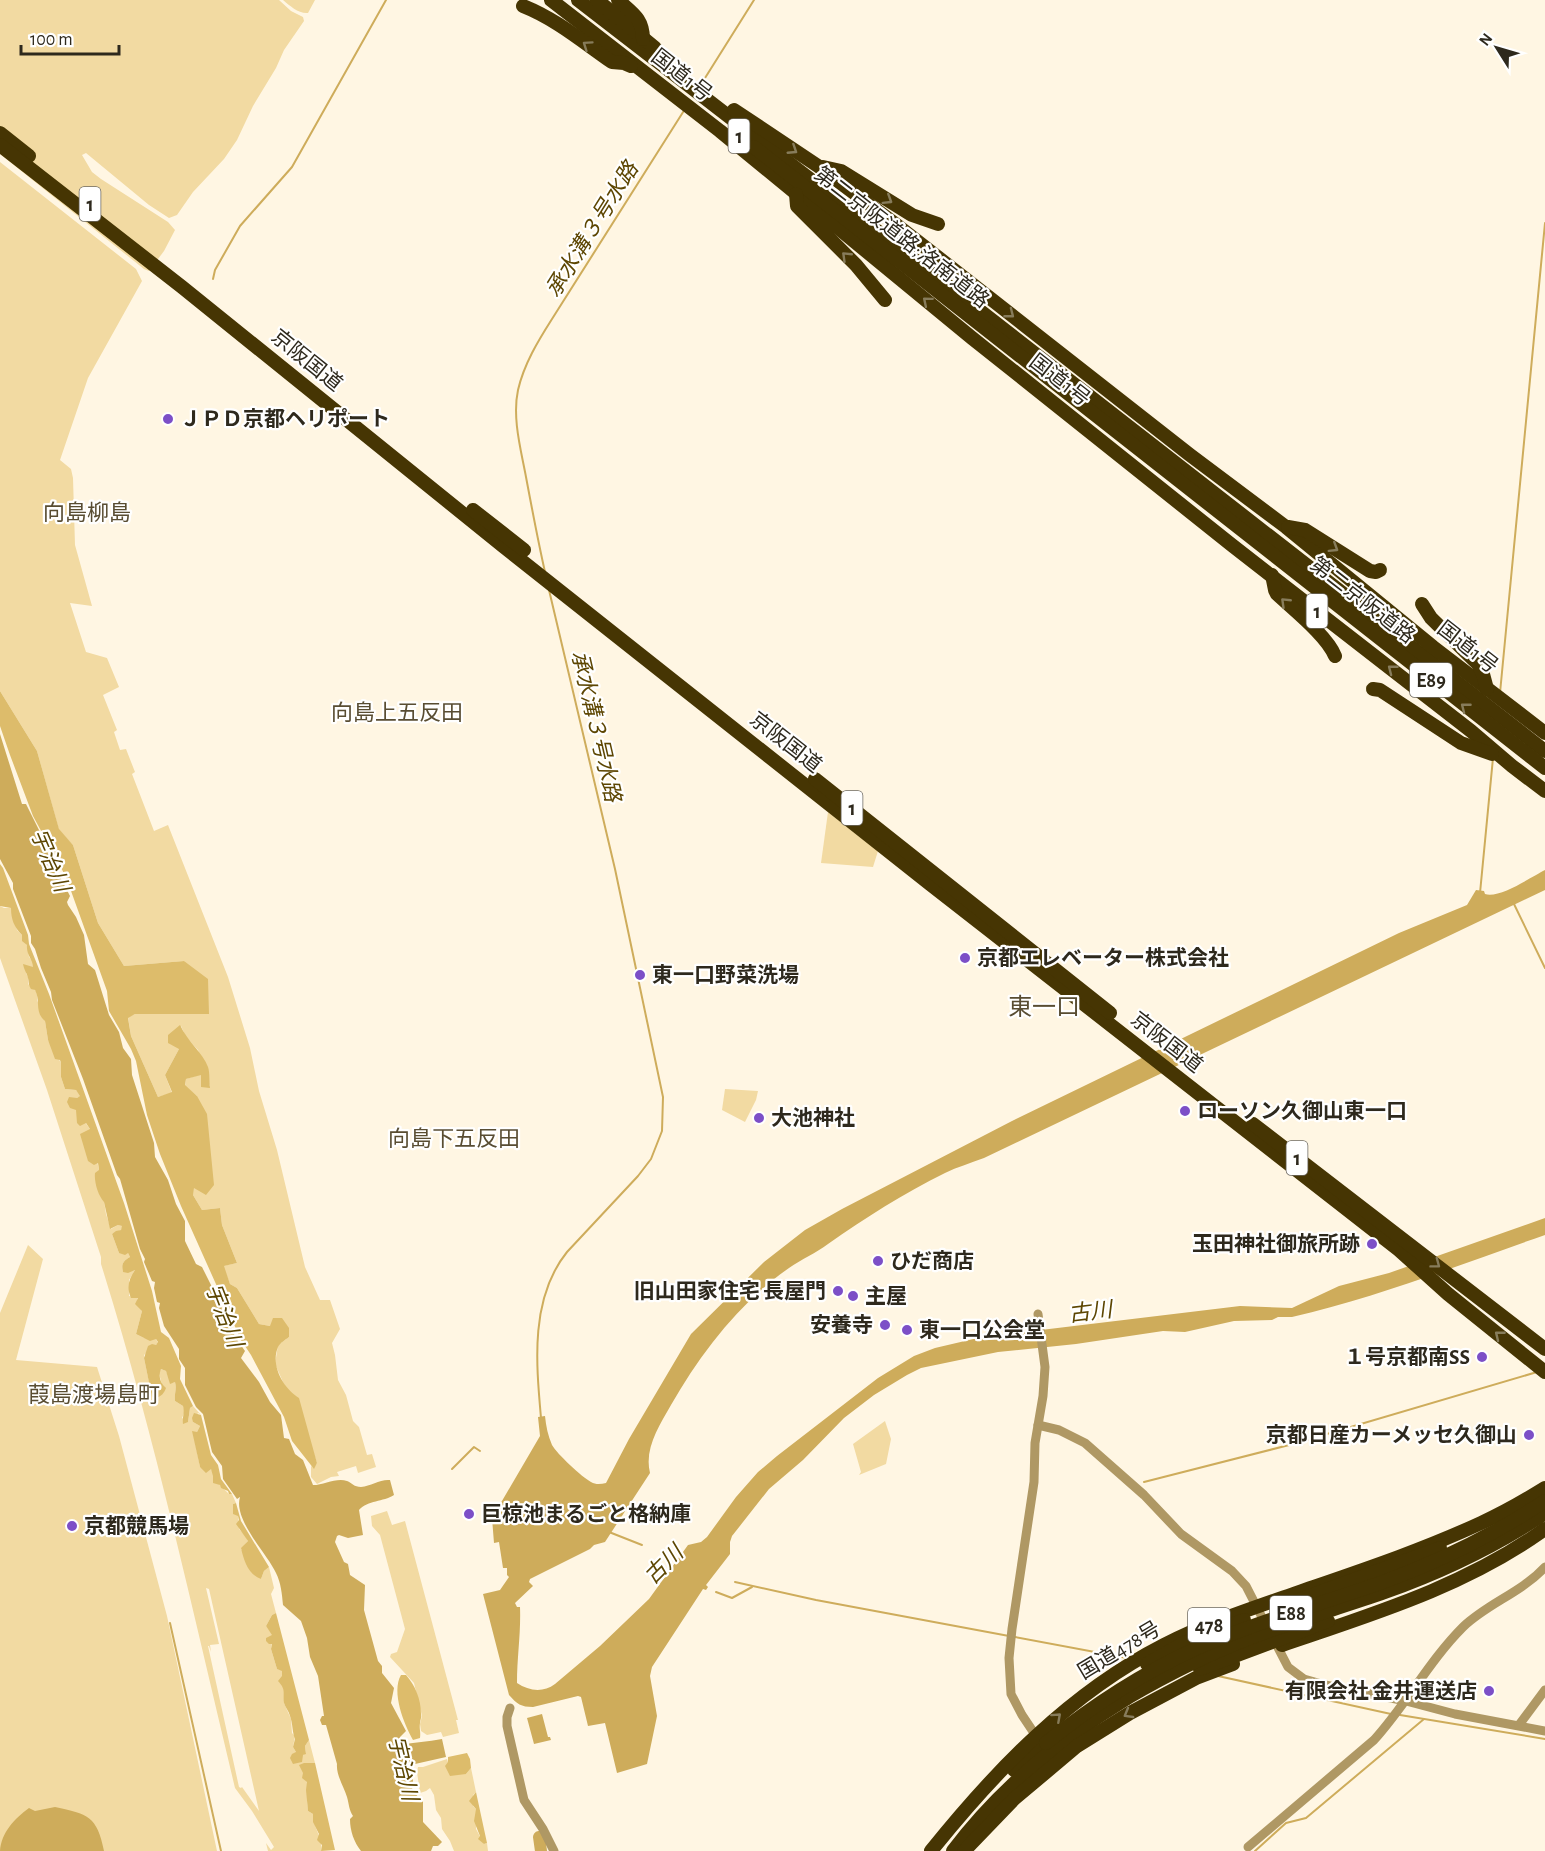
<svg xmlns="http://www.w3.org/2000/svg" width="1545" height="1851" font-family="'Alegreya Sans','Noto Sans JP',sans-serif">
<style>
.green{fill:#f2daa2;fill-rule:evenodd}
.forest{fill:#ddbc6b}
.water{fill:#ceac5b}
.lines{fill:none;stroke-linecap:round;stroke-linejoin:round}
.stream{stroke:#ceac5b;stroke-width:2}
.river{stroke:#ceac5b;stroke-width:12}
.minor{stroke:#af9864;stroke-width:9}
.highway{stroke:#463503;stroke-width:14}
.highway-bridge{stroke:#463503;stroke-width:14}
.oneway{stroke:#877c5b}
.poi-dot{fill:#7c4fc7;stroke:#fff;stroke-width:2}
.labels{text-anchor:middle;stroke-width:4.5;stroke-linejoin:round;paint-order:stroke}
.shield{fill:#fff;stroke:#6d6961;stroke-width:1.5}
.shield-label{font-size:20px;font-weight:bold;fill:#2e291d}
.street-label{font-size:21px;fill:#2e291d;stroke:#fff}
.poi-label{font-size:21px;font-weight:bold;fill:#2e291d;stroke:#fff;text-anchor:start}
.water-label{font-size:22px;font-style:italic;fill:#5d4602;stroke:#fff}
.neighbourhood-label{font-size:22px;fill:#594d32;stroke:#fff}
.quarter-label{font-size:24px;fill:#594d32;stroke:#fff}
</style>
<rect width="100%" height="100%" fill="#fff6e3"/>
<g class="green">
<path d="M0 0H279L291 11 303 17 304 21 284 50 276 68 253 106 237 140 224 159 193 192 177 215 169 218 149 205 86 153 82 155 92 172 101 179 168 222 175 230 164 251 149 271 144 269 0 154Z"/>
<path d="M283 0H315L308 13C299 14 290 6 283 0Z"/>
<path d="M0 162 136 269 142 281 88 378 60 460 71 469 73 478 75 545 92 606 70 603 86 652 107 658 119 687 103 695 117 730 114 732 120 750 126 749 135 772 132 774 154 831 168 825 228 977 250 1048 259 1091 277 1150 305 1267 320 1300H330L340 1329 332 1343 335 1355 338 1380 346 1395 353 1421 359 1427 367 1455 372 1454 376 1467 358 1473 356 1466 337 1472 339 1476 331 1477 317 1484 311 1477V1466L314 1468 317 1463 311 1445 275 1364 278 1345 289 1337 270 1326 259 1324 237 1288 230 1284 223 1266 237 1263 222 1225 220 1208 202 1210 193 1195 197 1096 185 1086 186 1079 201 1074 210 1087 198 1050 186 1037 181 1026 179 1049 165 1075 172 1093 158 1097 131 1036 128 1017 135 1014H209L184 961 124 966 98 923 73 845 59 830 37 751 0 691Z"/>
<path d="M828 812 878 851 873 867 821 863Z"/>
<path d="M0 906 4 908H11L17 930 22 935 27 945 29 957 33 961V968L26 973 28 977V984L38 993 37 1000 45 1021 48 1040 61 1063V1077L65 1089 76 1090 81 1096 77 1098 76 1110 90 1129 99 1170 106 1214 111 1229 118 1225 123 1226 121 1230 112 1234 119 1253H128L130 1257C123 1261 121 1264 123 1272L135 1270 129 1280V1296L138 1297 137 1301 142 1311 136 1334 144 1338 156 1339 158 1343 144 1355V1358L152 1396 162 1385 159 1373 161 1369 166 1371 171 1383 175 1382C177 1389 174 1394 175 1401L183 1406 185 1411 182 1418 188 1422 190 1408 193 1406 201 1415 198 1413 193 1422 200 1426 197 1432H193L200 1467 211 1469 219 1484 229 1494H232L236 1503 233 1504 238 1515 239 1529 245 1535 248 1541 241 1549 261 1579 264 1571 269 1567 274 1588 271 1594 276 1613 272 1615 266 1626 273 1635 271 1649 277 1669 282 1670 283 1687 286 1694 284 1703 291 1719 292 1733 295 1736 293 1747 296 1752 303 1755 306 1753 305 1746 309 1740 315 1763H304C303 1772 307 1777 307 1784 307 1793 307 1802 308 1811L313 1814C313 1828 323 1837 321 1851H268L266 1843 271 1850 274 1847 252 1811 235 1788C193 1613 155 1436 101 1264V1257L47 1090 0 958ZM206 1588 209 1589 259 1811 242 1787 241 1788 239 1787 208 1646H209L211 1652 210 1645 219 1644Z"/>
<path d="M725 1089 758 1091 756 1100 745 1122 722 1110Z"/>
<path d="M28 1245 43 1259 16 1360 97 1367 119 1436 167 1616 217 1851H0V1313Z"/>
<path d="M885 1421 891 1439 886 1464 859 1475 861 1472 853 1444Z"/>
<path d="M387 1511 392 1525 405 1521 458 1720H456L459 1733 443 1737 441 1732 427 1735 421 1731 420 1724 422 1716 414 1683 390 1657 391 1654 397 1652 405 1629 380 1535 372 1526 371 1516Z"/>
<path d="M447 1759 448 1762 466 1774 471 1768 476 1792 473 1795V1806L476 1809V1829L484 1844 487 1843 488 1851H454L450 1841 442 1829 441 1818 436 1810 434 1795 430 1788 426 1791 420 1793 417 1772 418 1767H423Z"/>
</g>
<g class="forest">
<path d="M0 691 37 751 59 829 73 845 98 923 124 966 184 961 208 979 209 1014H135L128 1018 131 1036 158 1097 172 1092 165 1075 179 1049 168 1043V1035L180 1025C187 1041 203 1053 208 1067 210 1073 209 1081 210 1088L201 1087V1075L186 1079 185 1085 197 1096 207 1114 214 1185 206 1195 194 1188 193 1195 202 1210 220 1208 222 1225 237 1263 224 1266 230 1284 237 1288 259 1324 270 1326 273 1318H282L289 1328V1337C285 1340 280 1343 278 1347 270 1366 284 1389 299 1398L317 1463 314 1469 292 1441 284 1417 251 1355 241 1340 181 1206 160 1154 147 1115 136 1061 131 1049 109 1011 107 991 66 877 33 816 10 755 0 726Z"/>
<path d="M0 864 3 868 28 935 29 944 49 994 124 1203 152 1291 161 1332 169 1338 181 1366 180 1379 193 1406 190 1408 188 1422 183 1424C182 1417 185 1413 183 1406L175 1401C174 1394 177 1389 175 1382L170 1384 166 1371 161 1369C158 1376 160 1383 166 1388 164 1393 162 1396 156 1398L152 1397 144 1358 148 1346 152 1344 156 1345 158 1342 156 1339 150 1341 136 1334 142 1311 135 1304 138 1298H131C126 1287 129 1279 135 1270L128 1273 123 1272C121 1264 123 1261 130 1257L128 1253 125 1255 119 1253 112 1234 116 1231 121 1230 122 1226 118 1225 110 1229 104 1202C98 1195 94 1182 95 1173L99 1170 98 1163 94 1165 88 1161 80 1134 90 1129 86 1123 80 1126 77 1123 76 1110 70 1108 67 1102 69 1097 77 1098 80 1096 76 1090 65 1089 61 1077V1063L60 1060 55 1059 48 1040 45 1021C34 1012 41 1000 35 990L31 989C28 984 29 982 28 978 27 973 24 970 23 964L33 967C33 959 26 955 27 945L22 941V935C14 927 11 919 11 908L0 906Z"/>
<path d="M194 1413 201 1415 211 1455 218 1465 221 1479 232 1494H229L228 1491 221 1488 220 1485 213 1483V1476L211 1469 206 1473 200 1467 192 1431 197 1432 200 1426 193 1422 192 1418Z"/>
<path d="M236 1503 241 1521 269 1567 264 1571 261 1579C248 1574 244 1561 241 1548L248 1541 236 1524 239 1520 238 1516 233 1514V1504Z"/>
<path d="M276 1613 309 1740 305 1746 306 1754 303 1755 302 1762 293 1764 290 1758 292 1754 296 1752 293 1747 295 1739C292 1732 293 1724 290 1716 289 1711 285 1707 284 1703 283 1691 286 1690 278 1681L282 1676V1671L277 1669 271 1649 272 1644H269L266 1641V1638L272 1635 266 1626 272 1615Z"/>
<path d="M401 1675H406C415 1685 421 1699 421 1714 422 1717 420 1720 420 1723 419 1729 421 1732 420 1738L413 1740C404 1724 391 1692 401 1675Z"/>
<path d="M467 1753 470 1759 471 1768 466 1774 450 1776 445 1766 448 1762V1757Z"/>
<path d="M304 1763H315L335 1850 321 1851 322 1845 317 1840 319 1834 313 1822V1814L308 1811 306 1790 307 1782 302 1778 303 1773 299 1765Z"/>
<path d="M476 1792 487 1843 484 1844 478 1839 480 1836 474 1821 476 1809 469 1801Z"/>
</g>
<g class="water">
<path d="M0 734 22 804H26L44 840V846L70 896 67 902 68 905 76 917 84 935 88 964 95 970 109 1015 119 1032 123 1048 131 1059 132 1075 154 1143 155 1157 168 1180 176 1204 185 1221V1241L196 1264 202 1267 221 1305 223 1315 230 1321 235 1337 245 1351 241 1358 259 1382 270 1402 281 1415 284 1438 289 1439 295 1454 303 1460 313 1485C324 1485 337 1477 347 1481 352 1483 354 1487 361 1487 371 1486 380 1479 390 1480L394 1495C383 1502 368 1500 359 1510L363 1535 348 1538 339 1535 337 1536 335 1542 344 1562 348 1564 350 1575 365 1585 364 1610 378 1661 382 1666V1673L394 1688 391 1703 406 1731 400 1737 401 1745C414 1742 428 1742 442 1739L446 1757 415 1764 410 1773 413 1780 412 1791 423 1801V1822L442 1842 438 1846H433L431 1851H361C354 1842 350 1831 350 1819L353 1816C349 1810 349 1804 347 1797 344 1787 336 1775 337 1764L326 1725H322L320 1720 322 1716H324L318 1676 310 1657 307 1638 301 1621 283 1605C282 1594 281 1583 276 1573 267 1553 233 1520 240 1497L237 1499 223 1479 222 1466 212 1452 203 1414 196 1407 185 1385V1368L179 1359V1349L164 1326 159 1308 160 1303 157 1302 154 1288 155 1282 152 1281 144 1262 145 1259 140 1249 120 1179 117 1175 83 1079 52 1000 51 992 41 968 35 949 31 943V936L13 889V883L0 859Z"/>
<path d="M1545 870V890L984 1158C971 1163 957 1167 945 1173 904 1193 865 1218 828 1244 816 1253 802 1259 789 1268 739 1303 701 1353 671 1405 659 1426 644 1449 650 1473L605 1542 594 1545 590 1549 530 1579 529 1582 533 1586 515 1603 517 1607H520C521 1633 517 1657 517 1683 529 1691 543 1693 555 1684L600 1646 649 1599 688 1545 701 1542 707 1537 736 1497 758 1472 777 1456 878 1378 914 1356 935 1348 982 1337 1240 1306 1292 1308 1339 1286 1389 1273 1545 1218V1235C1461 1264 1379 1297 1292 1317H1278L1272 1320 1234 1321 1185 1332 1163 1331 1076 1344 998 1352 921 1368 907 1375 874 1395 844 1418 803 1460 769 1489 732 1536 730 1542V1554L706 1585 708 1587 706 1590 703 1589 652 1667 650 1676 657 1716 647 1764 617 1773 605 1723 588 1726 581 1697 578 1696 533 1707C521 1707 517 1704 509 1695L483 1594 500 1590 509 1577 507 1575V1568H503L499 1542 494 1543 492 1518 540 1436 538 1417 545 1416C546 1426 548 1436 552 1445 557 1454 582 1477 591 1482 596 1485 601 1484 606 1483L629 1439 691 1334 764 1262 805 1230 842 1209 1012 1121 1399 933 1467 905 1476 890 1484 891 1485 894C1499 899 1531 877 1545 870Z"/>
<path d="M542 1714 548 1737H550L551 1740 534 1744 527 1718Z"/>
<path d="M55 1807C88 1814 97 1816 104 1851H0C1 1833 15 1818 29 1808L35 1811Z"/>
</g>
<g class="lines">
<g class="stream">
<path d="M700 86 754 0"/>
<path d="M213 279 215 270 240 226 292 167 386 0"/>
<path d="M545 572C538 541 532 509 526 477 521 450 512 418 518 390 524 364 538 341 552 319L685 109"/>
<path d="M1500 693 1545 223"/>
<path d="M1480 893 1493 758"/>
<path d="M1513 902 1545 968"/>
<path d="M541 1418C536 1362 530 1298 567 1252L638 1176 651 1159 662 1131 663 1097 615 869 549 590"/>
<path d="M452 1469 474 1447 480 1451"/>
<path d="M1144 1482 1293 1444 1537 1372"/>
<path d="M609 1532 642 1545"/>
<path d="M735 1582 816 1600 1009 1636"/>
<path d="M716 1592 732 1598 752 1587"/>
<path d="M170 1623 221 1851"/>
<path d="M1015 1637 1127 1658"/>
<path d="M1218 1676 1391 1714"/>
<path d="M1400 1715 1545 1739"/>
<path d="M1255 1851 1286 1823 1306 1818 1424 1719"/>
</g>
<path class="river" d="M539 1837 541 1851"/>
<g class="minor">
<path d="M1038 1425 1059 1430 1085 1443 1144 1495 1181 1534 1232 1571 1246 1586 1267 1627"/>
<path d="M1275 1642 1288 1667 1304 1679 1325 1685 1406 1701 1455 1714 1545 1731"/>
<path d="M510 1708 507 1717V1726L524 1800 543 1829 554 1851"/>
<path d="M1519 1725 1545 1690"/>
<path d="M1036 1736 1022 1715 1011 1694 1009 1658 1012 1629 1034 1482 1035 1443 1043 1396 1045 1367 1038 1314"/>
<path d="M1248 1847 1374 1740C1406 1705 1429 1661 1463 1627 1488 1603 1521 1593 1545 1567"/>
</g>
<g class="highway">
<path d="M551 0 720 131 972 338 1233 546 1471 731 1512 766 1545 791"/>
<path d="M578 0 920 264 1545 751"/>
<path d="M597 0 655 48"/>
<path d="M618 0C632 13 643 18 643 39"/>
<path d="M523 6C556 19 583 42 612 62L624 63 631 66"/>
<path d="M734 110 818 166 898 226 1190 455 1286 527 1433 647 1545 733"/>
<path d="M0 133 29 156"/>
<path d="M0 145 182 287 503 546 930 884 1399 1250 1448 1294 1545 1372"/>
<path d="M754 147 1545 768"/>
<path d="M823 167 841 171 912 215 938 224"/>
<path d="M796 194 797 206 856 265 885 300"/>
<path d="M473 510 524 550"/>
<path d="M1288 527 1305 530 1370 571 1376 572 1380 570"/>
<path d="M1272 575 1275 590 1277 594C1294 610 1327 636 1335 656"/>
<path d="M1422 604 1431 618 1478 664 1483 674 1487 689"/>
<path d="M1373 689 1380 690 1461 743 1492 754"/>
<path d="M815 779 1110 1013"/>
<path d="M1253 1124 1545 1349"/>
<path d="M1282 1645C1373 1614 1466 1586 1545 1529"/>
<path d="M1014 1770 1046 1743"/>
<path d="M931 1851C996 1770 1070 1693 1164 1645 1207 1623 1253 1608 1299 1592 1360 1571 1423 1550 1481 1523 1503 1513 1524 1501 1545 1488"/>
<path d="M953 1851C999 1790 1062 1738 1127 1698"/>
<path d="M964 1851 1014 1799 1077 1746 1130 1713 1196 1678 1233 1664"/>
</g>
<g class="highway-bridge">
<path d="M1296 1601 1440 1548"/>
<path d="M1147 1664 1184 1643 1244 1620"/>
<path d="M1200 1669 1328 1621"/>
<path d="M1127 1698C1168 1674 1210 1653 1255 1636 1298 1620 1342 1607 1385 1592 1441 1572 1496 1546 1545 1513"/>
<path d="M1046 1743C1092 1706 1141 1674 1195 1649 1256 1622 1321 1604 1383 1582 1440 1561 1495 1534 1545 1501"/>
</g>
</g>
<defs><path id="oneway-chevron" d="M-2-3.5L2.5 0L-2 3.5" fill="none" stroke-width="1.6" stroke-linecap="round" stroke-linejoin="round" transform="scale(1.5)"/></defs>
<g class="oneway">
<use href="#oneway-chevron" transform="translate(587 45) rotate(-145)"/>
<use href="#oneway-chevron" transform="translate(793 150) rotate(33)"/>
<use href="#oneway-chevron" transform="translate(888 200) rotate(32)"/>
<use href="#oneway-chevron" transform="translate(846 256) rotate(-136)"/>
<use href="#oneway-chevron" transform="translate(927 301) rotate(-140)"/>
<use href="#oneway-chevron" transform="translate(1010 314) rotate(38)"/>
<use href="#oneway-chevron" transform="translate(1334 548) rotate(32)"/>
<use href="#oneway-chevron" transform="translate(1285 602) rotate(-136)"/>
<use href="#oneway-chevron" transform="translate(1392 669) rotate(-142)"/>
<use href="#oneway-chevron" transform="translate(1465 707) rotate(-142)"/>
<use href="#oneway-chevron" transform="translate(1436 1264) rotate(37)"/>
<use href="#oneway-chevron" transform="translate(1499 1335) rotate(-141)"/>
<use href="#oneway-chevron" transform="translate(1128 1714) rotate(150)"/>
<use href="#oneway-chevron" transform="translate(1057 1717) rotate(-42)"/>
</g>
<g class="poi-dot">
<circle cx="168" cy="419" r="6"/>
<circle cx="965" cy="958" r="6"/>
<circle cx="640" cy="975" r="6"/>
<circle cx="1185" cy="1111" r="6"/>
<circle cx="759" cy="1118" r="6"/>
<circle cx="1372" cy="1244" r="6"/>
<circle cx="878" cy="1261" r="6"/>
<circle cx="838" cy="1291" r="6"/>
<circle cx="853" cy="1296" r="6"/>
<circle cx="885" cy="1325" r="6"/>
<circle cx="907" cy="1330" r="6"/>
<circle cx="1482" cy="1357" r="6"/>
<circle cx="1529" cy="1435" r="6"/>
<circle cx="469" cy="1514" r="6"/>
<circle cx="72" cy="1526" r="6"/>
<circle cx="1489" cy="1691" r="6"/>
</g>
<g class="labels">
<g class="shield">
<rect x="728.5" y="119" width="21" height="34" rx="4.5"/>
<rect x="79.5" y="187" width="21" height="34" rx="4.5"/>
<rect x="1306.5" y="594" width="21" height="34" rx="4.5"/>
<rect x="1410" y="663" width="42" height="34" rx="4.5"/>
<rect x="841.5" y="791" width="21" height="34" rx="4.5"/>
<rect x="1286.5" y="1141" width="21" height="34" rx="4.5"/>
<rect x="1270" y="1596" width="42" height="34" rx="4.5"/>
<rect x="1188" y="1608" width="42" height="34" rx="4.5"/>
</g>
<g class="shield-label">
<text x="739" y="143">1</text>
<text x="90" y="211">1</text>
<text x="1317" y="618">1</text>
<text x="1431" y="687">E89</text>
<text x="852" y="815">1</text>
<text x="1297" y="1165">1</text>
<text x="1291" y="1620">E88</text>
<text x="1209" y="1632">478</text>
</g>
<g class="street-label">
<text transform="translate(682 75) rotate(38)" y="7">国道1号</text>
<text transform="translate(902 237) rotate(38)" y="7">第二京阪道路;洛南道路</text>
<text transform="translate(307 360) rotate(39)" y="7">京阪国道</text>
<text transform="translate(1060 380) rotate(38)" y="7">国道1号</text>
<text transform="translate(1363 600) rotate(38)" y="7">第二京阪道路</text>
<text transform="translate(1468 647) rotate(38)" y="7">国道1号</text>
<text transform="translate(786 742) rotate(38)" y="7">京阪国道</text>
<text transform="translate(1167 1042) rotate(38)" y="7">京阪国道</text>
<text transform="translate(1119 1650) rotate(-31)" y="7">国道478号</text>
</g>
<g class="poi-label">
<text x="180" y="426">ＪＰＤ京都ヘリポート</text>
<text x="977" y="965">京都エレベーター株式会社</text>
<text x="652" y="982">東一口野菜洗場</text>
<text x="1197" y="1118">ローソン久御山東一口</text>
<text x="771" y="1125">大池神社</text>
<text x="1360" y="1251" text-anchor="end">玉田神社御旅所跡</text>
<text x="890" y="1268">ひだ商店</text>
<text x="826" y="1298" text-anchor="end">旧山田家住宅 長屋門</text>
<text x="865" y="1303">主屋</text>
<text x="873" y="1332" text-anchor="end">安養寺</text>
<text x="919" y="1337">東一口公会堂</text>
<text x="1470" y="1364" text-anchor="end">１号京都南SS</text>
<text x="1517" y="1442" text-anchor="end">京都日産カーメッセ久御山</text>
<text x="481" y="1521">巨椋池まるごと格納庫</text>
<text x="84" y="1533">京都競馬場</text>
<text x="1477" y="1698" text-anchor="end">有限会社 金井運送店</text>
</g>
<g class="water-label">
<text transform="translate(591 229) rotate(-58)" y="8">承水溝３号水路</text>
<text transform="translate(597 726) rotate(77)" y="8">承水溝３号水路</text>
<text transform="translate(51 860) rotate(67)" y="8">宇治川</text>
<text transform="translate(1090 1311) rotate(-7)" y="8">古川</text>
<text transform="translate(225 1315) rotate(69)" y="8">宇治川</text>
<text transform="translate(663 1564) rotate(-45)" y="8">古川</text>
<text transform="translate(404 1768) rotate(77)" y="8">宇治川</text>
</g>
<g class="neighbourhood-label">
<text x="87" y="520">向島柳島</text>
<text x="397" y="720">向島上五反田</text>
<text x="454" y="1146">向島下五反田</text>
<text x="94" y="1402">葭島渡場島町</text>
</g>
<g class="quarter-label">
<text x="1044" y="1015">東一口</text>
</g>
</g>
<g transform="translate(1497 48) rotate(307)" stroke="#ffffff" stroke-width="4.5" paint-order="stroke">
<path d="M0-4.5L10 22L0 15L-10 22Z" fill="#2e291d"/>
<text y="-9" font-size="16" font-weight="bold" text-anchor="middle" fill="#2e291d">N</text>
</g>
<path d="M21 45v9h98v-9" fill="none" stroke="#2e291d" stroke-width="3"/>
<text x="30" y="45" font-size="18" fill="#2e291d" stroke="#ffffff" stroke-width="4.5" paint-order="stroke">100 m</text>
</svg>
